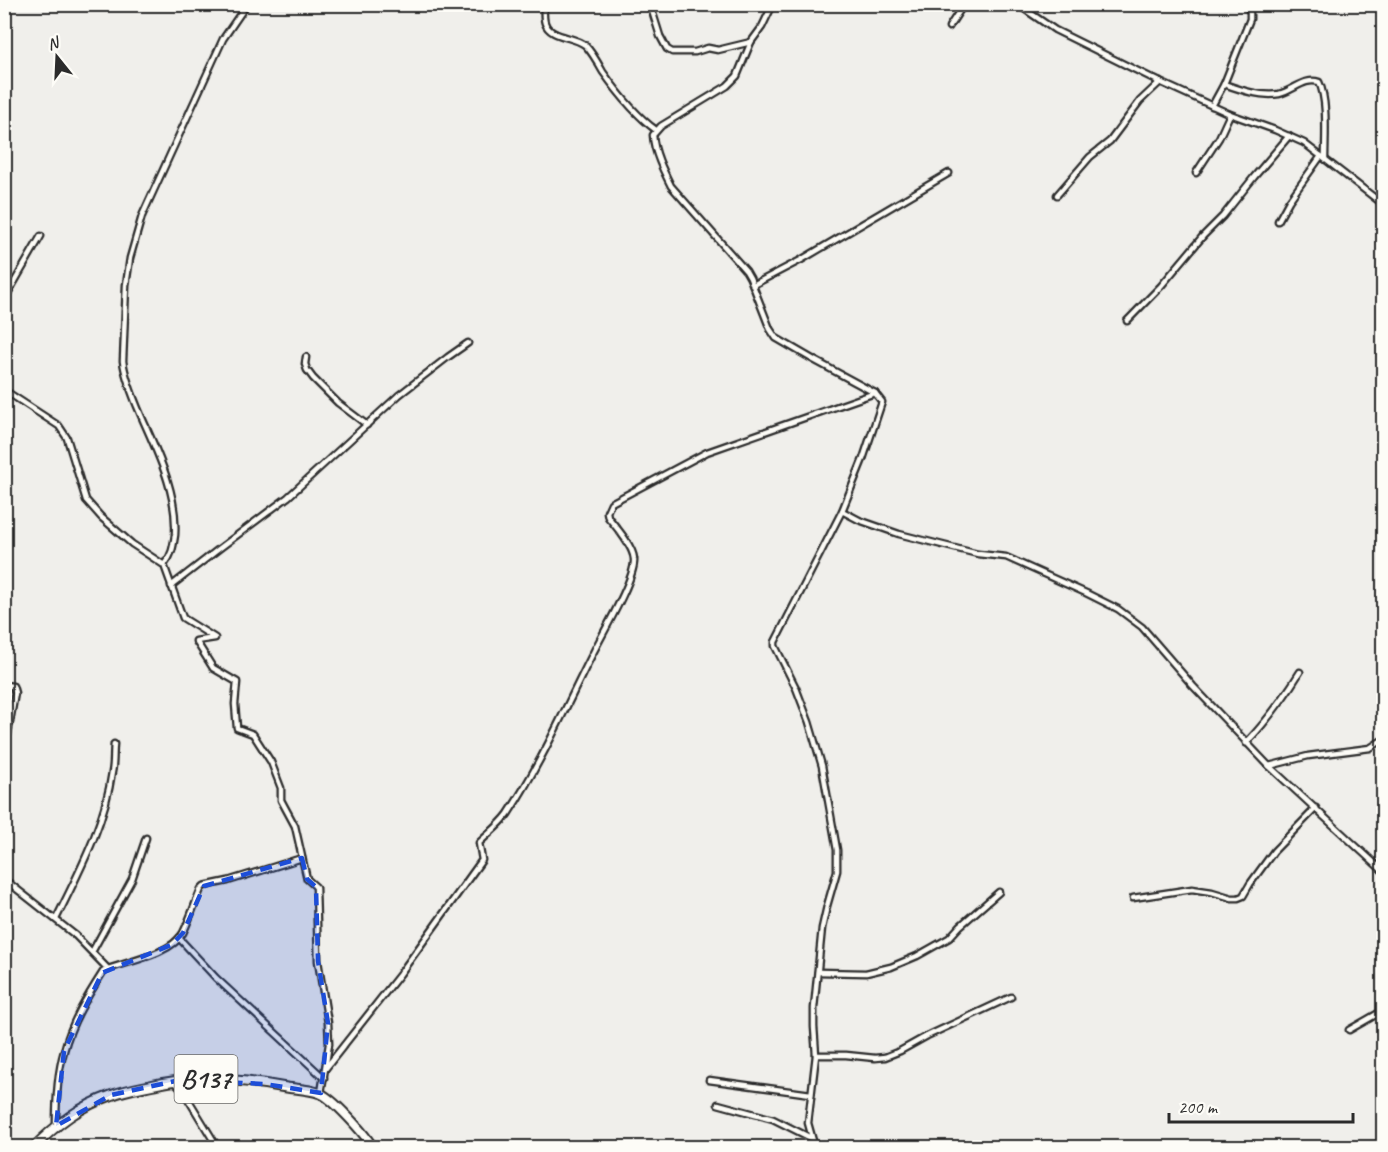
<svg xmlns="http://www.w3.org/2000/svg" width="1388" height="1152" font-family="Caveat,sans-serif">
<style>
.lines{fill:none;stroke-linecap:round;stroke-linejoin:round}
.street-casing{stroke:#2b2b2b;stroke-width:9}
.primary-casing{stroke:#2b2b2b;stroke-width:12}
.street{stroke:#fdfcf7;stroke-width:4.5}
.primary{stroke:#fdfcf7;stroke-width:8}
.marked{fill:#1d4ed8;fill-opacity:0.2;stroke:#1d4ed8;stroke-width:4.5;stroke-dasharray:12 8;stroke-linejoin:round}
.labels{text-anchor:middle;stroke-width:4.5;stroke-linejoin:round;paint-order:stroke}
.shield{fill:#fdfcf7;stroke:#6a6a68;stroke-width:1.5}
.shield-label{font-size:27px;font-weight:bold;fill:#2b2b2b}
</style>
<rect width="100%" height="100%" fill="#f0efeb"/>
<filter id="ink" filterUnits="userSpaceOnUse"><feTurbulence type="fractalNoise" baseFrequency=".0167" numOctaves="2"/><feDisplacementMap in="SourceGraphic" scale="12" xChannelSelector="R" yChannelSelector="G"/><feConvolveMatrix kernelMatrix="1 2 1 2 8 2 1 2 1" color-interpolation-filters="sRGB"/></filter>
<g filter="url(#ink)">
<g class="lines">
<g class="street-casing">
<g id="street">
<path d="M544 4C544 10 543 17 545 23 550 38 574 36 585 45 592 52 598 63 603 72 618 93 635 115 656 130"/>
<path d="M650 4 660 36 667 49 672 52H695L708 48 718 50 751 42"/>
<path d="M773 4 762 27 751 42 737 76 727 86 661 126 653 135C654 152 663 170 671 186L746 271 750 278 770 329 776 338 814 360 875 393 882 402 863 459 842 511 775 642V646L796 688 809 722 822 766 837 850V871L827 906 822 928 814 1008V1027L816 1055 808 1123 815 1148"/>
<path d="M1017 4 1055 30 1160 82 1230 114 1275 130 1304 143 1384 205"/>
<path d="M949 27 964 4"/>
<path d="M1224 84C1241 90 1261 97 1279 94 1293 91 1305 77 1319 82 1328 100 1325 138 1325 159"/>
<path d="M1212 106 1224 84 1250 19V13L1247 4"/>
<path d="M1196 173 1219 138 1230 114"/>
<path d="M1057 195 1090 157 1110 141 1140 101 1160 82"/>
<path d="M1278 221 1289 201 1321 156"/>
<path d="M753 285 801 260 949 173"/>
<path d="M4 300 41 236"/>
<path d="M1127 321 1161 286 1203 236 1223 216 1254 177 1289 136"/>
<path d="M306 357 305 364 307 370 313 378 338 403 367 425"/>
<path d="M4 390 59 426 67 438 86 500 101 517 132 544 164 565 183 618 215 638 196 641 213 668 237 682 235 704 237 728 253 734 271 762 281 788V800L295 826 307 879 316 887 318 961 328 1023 329 1044 321 1093"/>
<path d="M842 511 859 520 899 534 978 554 1006 557 1086 593 1118 609 1142 627 1193 686 1269 766 1384 872"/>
<path d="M164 565C172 555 173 548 175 535 178 489 154 447 137 406 131 391 125 377 123 361L126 285 130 258 142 216 223 39 247 4"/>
<path d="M171 586 220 548 288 497 399 395 448 357 468 343"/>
<path d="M4 685 13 686 15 693 4 756"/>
<path d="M1246 743C1267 721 1284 698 1300 672"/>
<path d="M1269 766 1308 756 1370 748 1384 739"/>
<path d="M4 879 75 935 108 969"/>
<path d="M1133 898 1192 889 1212 892 1232 898H1238L1243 896 1250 884 1274 851 1316 808"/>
<path d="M56 919C79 872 105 824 112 772 114 763 113 753 114 744"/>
<path d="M179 938 216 978 324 1078"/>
<path d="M92 952 132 879 146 838"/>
<path d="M818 972 866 973 891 967 917 956 949 938 960 926 999 892"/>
<path d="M1349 1030 1384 1010"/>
<path d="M816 1055H846L875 1058 885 1057 900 1051 927 1036 1011 997"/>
<path d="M326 1068 400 974 482 860 479 843C488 834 500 825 508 814 542 762 566 706 594 651 603 633 636 577 634 559 633 546 616 527 608 517L607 512 611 503 707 452 875 393"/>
<path d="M709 1080 811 1094"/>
<path d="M174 1081 182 1089 218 1148"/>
<path d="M718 1104 773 1119 811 1138"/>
<path d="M56 1126C56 1101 57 1075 64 1051 71 1023 87 997 103 972L108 969C130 961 171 954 183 933 190 919 195 903 201 889L204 886 228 881 302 858"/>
</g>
</g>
<g class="primary-casing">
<path id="primary" d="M33 1148C58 1123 79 1107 112 1095 125 1090 138 1088 152 1085 162 1083 173 1081 183 1080 216 1077 250 1081 283 1087 295 1089 308 1089 319 1093 332 1097 366 1135 373 1148"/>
</g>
<use href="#street" class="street"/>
<use href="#primary" class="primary"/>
</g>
</g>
<path class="marked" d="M302 858 307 879 316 887 318 961 328 1023 321 1093 265 1084 180 1080 111 1095 56 1126 64 1051 102 973 171 945 183 933 204 886Z"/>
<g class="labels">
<rect class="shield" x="174.5" y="1055" width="63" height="48" rx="4.5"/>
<g class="shield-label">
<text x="206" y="1088">B137</text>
</g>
</g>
<rect width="1388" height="1152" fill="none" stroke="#fdfcf7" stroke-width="24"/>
<rect x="12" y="12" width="1364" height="1128" fill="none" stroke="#2b2b2b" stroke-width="2" filter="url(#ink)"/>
<g transform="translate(57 57) rotate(342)" stroke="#fdfcf7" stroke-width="4.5" paint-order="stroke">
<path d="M0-4.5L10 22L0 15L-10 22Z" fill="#2b2b2b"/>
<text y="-9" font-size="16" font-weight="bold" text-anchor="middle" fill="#2b2b2b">N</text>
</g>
<path d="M1169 1113v9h184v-9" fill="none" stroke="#2b2b2b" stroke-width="3"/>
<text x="1178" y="1113" font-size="18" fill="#2b2b2b" stroke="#fdfcf7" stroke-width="4.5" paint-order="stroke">200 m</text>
</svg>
